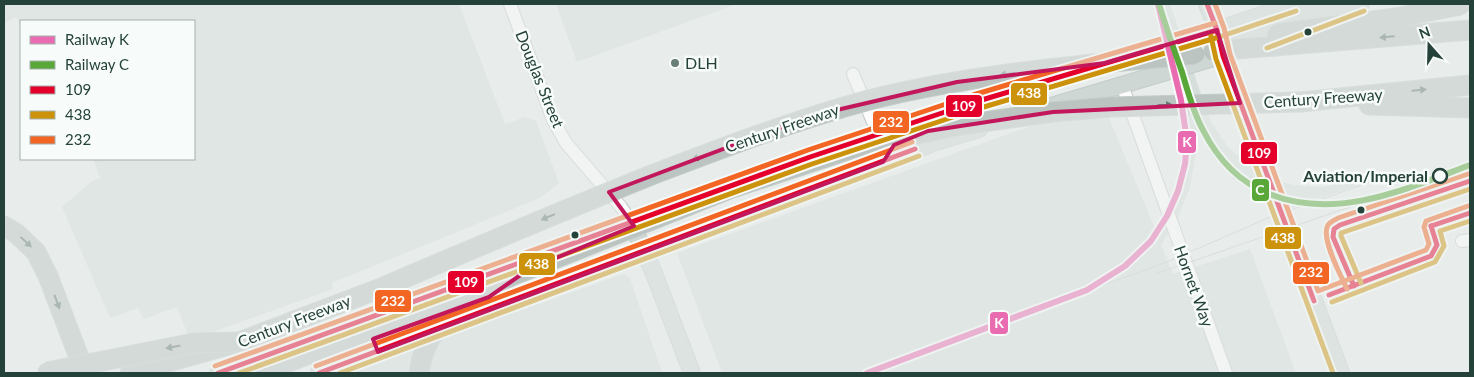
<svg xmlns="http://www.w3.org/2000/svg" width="1474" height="377" font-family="Lato,sans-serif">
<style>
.built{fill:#d6dedb}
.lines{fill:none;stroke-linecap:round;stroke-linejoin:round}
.taxiway{stroke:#d8dddc;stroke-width:25}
.minor-casing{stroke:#c5cac8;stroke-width:14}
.major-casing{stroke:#c3ccc9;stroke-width:18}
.highway-casing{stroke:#c3ccc9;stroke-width:21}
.minor{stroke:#fcfcfc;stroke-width:12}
.major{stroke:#cfd7d5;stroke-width:16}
.highway{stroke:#bcc4c2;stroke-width:19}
.tram{stroke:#c9cdcc;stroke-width:1}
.highway-bridge-casing{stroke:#c3ccc9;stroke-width:21;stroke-linecap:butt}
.highway-bridge{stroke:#bcc4c2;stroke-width:19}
.bus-1-casing{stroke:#f7fbf9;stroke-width:9}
.bus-2-casing{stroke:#f7fbf9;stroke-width:9}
.bus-3-casing{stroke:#f7fbf9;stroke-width:9}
.bus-1{stroke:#e4002b;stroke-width:5}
.bus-2{stroke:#cd920c;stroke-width:5}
.bus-3{stroke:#f26522;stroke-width:5}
.rail-1-casing{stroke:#f7fbf9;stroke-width:10}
.rail-2-casing{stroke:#f7fbf9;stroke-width:10}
.rail-1{stroke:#e96bb0;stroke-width:6}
.rail-2{stroke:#58a738;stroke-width:6}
.oneway{fill:#617670}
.marked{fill:none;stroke:#c2185b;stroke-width:4;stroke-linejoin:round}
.bus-dot{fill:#24423a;stroke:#f7fbf9;stroke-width:2}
.poi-dot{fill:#697e78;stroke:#f7fbf9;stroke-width:2}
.stop-dot{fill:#f7fbf9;stroke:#24423a;stroke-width:2.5}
.labels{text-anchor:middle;stroke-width:5;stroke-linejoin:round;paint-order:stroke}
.poi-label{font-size:16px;fill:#24423a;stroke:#f7fbf9;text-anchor:start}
.street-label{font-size:16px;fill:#24423a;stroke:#f7fbf9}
.stop-label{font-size:16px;font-weight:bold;fill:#24423a;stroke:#f7fbf9;text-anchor:end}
.line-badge{stroke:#f7fbf9;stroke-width:2}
.badge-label{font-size:14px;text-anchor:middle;font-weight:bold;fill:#fff}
</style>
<rect width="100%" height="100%" fill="#e8edeb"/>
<g class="built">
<path d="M4 4H459L505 124 525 117 536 121 559 183 540 198 332 283 333 289 190 340 177 307 144 319 138 308 110 318 62 207 92 181 100 178 93 159H194V21H21V26L16 17 4 24Z"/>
<path d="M556 4H737L577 62Z"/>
<path d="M1154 4H1170L1210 120 1227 146 1249 166 1277 181 1294 185 1320 187 1366 180 1393 171V173L1289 209 1256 196 1232 178 1212 156 1197 128 1196 154 1190 187 1178 218 1161 245 1173 274 1250 249 1296 373H722L677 253 1042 122 1109 118 1155 229 1165 212 1173 193 1179 174 1182 143 1180 109Z"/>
<path d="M623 274 630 278 662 373H344Z"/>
</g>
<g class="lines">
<path class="taxiway" d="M283 4 332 140"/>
<g class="minor-casing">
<g id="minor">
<path d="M510 4 553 120 566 143 621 207 631 222"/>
<path d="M853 74 878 134"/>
<path d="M1122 85 1226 373"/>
<path d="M1462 241 1470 240"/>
</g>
</g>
<g class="major-casing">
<g id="major">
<path d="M1207 4 1217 30 1223 56 1341 373"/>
<path d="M1307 25 1361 4"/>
<path d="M1225 52 1231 44 1327 4"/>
<path d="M1136 54 1217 30 1294 4"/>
<path d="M1048 107 1230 53"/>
<path d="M869 138 975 102 1079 71"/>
<path d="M631 222 653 271 692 373"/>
<path d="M370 340 489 297 505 285 509 277"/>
<path d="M218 373 505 269"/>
<path d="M319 373 933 143 979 129"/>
</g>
</g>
<g class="highway-casing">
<g id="highway">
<path d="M1300 102 1470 85"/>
<path d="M1369 105 1470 108"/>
<path d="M4 226 16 233 36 252 48 276 85 373"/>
<path d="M130 373 239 342 381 288"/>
</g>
</g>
<use href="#minor" class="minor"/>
<use href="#major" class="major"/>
<use href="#highway" class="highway"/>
<g class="tram">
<path d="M1155 274 1385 195"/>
<path d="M1057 302 1167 262 1268 218 1382 178"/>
</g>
<g class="highway-bridge-casing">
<g id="highway-bridge">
<path d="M1277 34 1395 18 1461 5"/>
<path d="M1213 51 1470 30"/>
<path d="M381 288C472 249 562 211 654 174 725 147 795 120 869 100 975 73 1086 65 1195 54"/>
<path d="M47 372 194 343 239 342"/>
<path d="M260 373 529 269 732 188 854 148 955 126 1053 112 1112 107 1300 102"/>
<path d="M419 373C423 342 441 316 469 301"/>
</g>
</g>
<use href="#highway-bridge" class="highway-bridge"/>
<g class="bus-1-casing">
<g id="bus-1">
<path d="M1207 4 1217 30 1223 56 1314 301"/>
<path d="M1431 226 1470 213"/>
<path d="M1354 286 1333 237 1334 229 1340 225 1470 181"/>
<path d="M1329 295 1431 256 1437 245 1431 226"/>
<path d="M218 373 810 157 975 102 1217 30"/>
<path d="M319 373 915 149"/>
</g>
</g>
<g class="bus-2-casing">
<g id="bus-2">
<path d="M1210 32 1216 59 1333 373"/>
<path d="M1267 48 1364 11"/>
<path d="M1361 283 1341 236V233L1470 189"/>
<path d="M1332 302 1435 262 1444 246 1440 231 1470 221"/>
<path d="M239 373 812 164 977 109 1219 37 1296 11"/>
<path d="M340 373 919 156"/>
</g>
</g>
<g class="bus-3-casing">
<g id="bus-3">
<path d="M1215 4 1224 28 1230 54 1318 291 1426 250 1429 244 1424 227 1426 221 1468 206"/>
<path d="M1347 289C1341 276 1320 237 1328 225 1330 222 1335 220 1338 218L1468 174"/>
<path d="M215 366 808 150 973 95 1215 23"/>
<path d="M316 366 912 142"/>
</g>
</g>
<use href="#bus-1" class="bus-1"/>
<use href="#bus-2" class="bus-2"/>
<use href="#bus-3" class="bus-3"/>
<g class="rail-1-casing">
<path id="rail-1" d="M867 373 1087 290 1125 266 1151 241 1167 216 1178 191 1185 164 1187 141 1181 100 1158 4"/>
</g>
<g class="rail-2-casing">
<path id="rail-2" d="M1159 4C1166 27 1174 50 1182 72 1188 92 1193 112 1203 130 1217 158 1239 182 1269 194 1337 221 1406 189 1470 165"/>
</g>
<use href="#rail-1" class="rail-1"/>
<use href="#rail-2" class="rail-2"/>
</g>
<defs><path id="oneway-solid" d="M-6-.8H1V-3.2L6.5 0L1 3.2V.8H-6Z" transform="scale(1.25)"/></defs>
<g class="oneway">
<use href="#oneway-solid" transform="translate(1387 37) rotate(175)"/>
<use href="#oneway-solid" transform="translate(1007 74) rotate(172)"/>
<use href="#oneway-solid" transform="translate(1419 90) rotate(-5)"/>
<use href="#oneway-solid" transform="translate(1165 105) rotate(-2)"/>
<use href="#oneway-solid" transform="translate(699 157) rotate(159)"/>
<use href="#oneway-solid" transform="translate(548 217) rotate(157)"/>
<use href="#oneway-solid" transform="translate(26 242) rotate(43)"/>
<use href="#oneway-solid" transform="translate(57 302) rotate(70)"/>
<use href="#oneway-solid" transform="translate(173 347) rotate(169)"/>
</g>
<path d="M0 0H1474V377H0ZM1217 30 1240 103 1053 112 928 131 894 145 883 162 378 352 373 339 489 297 529 269 634 226 609 192 811 116 957 82 1105 63Z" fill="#e8edeb" fill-opacity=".55" fill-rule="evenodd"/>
<path class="marked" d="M1217 30 1240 103 1053 112 928 131 894 145 883 162 378 352 373 339 489 297 529 269 634 226 609 192 811 116 957 82 1105 63Z"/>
<g class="bus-dot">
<circle cx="1308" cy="32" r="4.5"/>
<circle cx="1361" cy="210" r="4.5"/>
<circle cx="575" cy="235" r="4.5"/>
</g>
<circle class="poi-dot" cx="675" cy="63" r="5"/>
<circle class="stop-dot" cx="1440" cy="176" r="7"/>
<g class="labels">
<g class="poi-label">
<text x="685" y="69">DLH</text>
</g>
<g class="street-label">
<text transform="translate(540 79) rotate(68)" y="6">Douglas Street</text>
<text transform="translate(1323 98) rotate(-4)" y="6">Century Freeway</text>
<text transform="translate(782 128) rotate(-19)" y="6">Century Freeway</text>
<text transform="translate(1194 286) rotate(70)" y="6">Hornet Way</text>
<text transform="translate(294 321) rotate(-21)" y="6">Century Freeway</text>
</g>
<g class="stop-label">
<text x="1428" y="182">Aviation/Imperial</text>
</g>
</g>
<g class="line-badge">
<rect x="1010" y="82" width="38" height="24" rx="5" fill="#cd920c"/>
<rect x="945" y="94" width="38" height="24" rx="5" fill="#e4002b"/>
<rect x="872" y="110" width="38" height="24" rx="5" fill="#f26522"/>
<rect x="1177" y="130" width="20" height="24" rx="5" fill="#e96bb0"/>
<rect x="1240" y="141" width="38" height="24" rx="5" fill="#e4002b"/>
<rect x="1251" y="178" width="19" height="24" rx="5" fill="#58a738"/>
<rect x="1264" y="226" width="38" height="24" rx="5" fill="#cd920c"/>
<rect x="518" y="252" width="38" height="24" rx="5" fill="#cd920c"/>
<rect x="1292" y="261" width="38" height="24" rx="5" fill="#f26522"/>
<rect x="447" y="270" width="38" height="24" rx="5" fill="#e4002b"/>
<rect x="374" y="289" width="38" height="24" rx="5" fill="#f26522"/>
<rect x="989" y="311" width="20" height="24" rx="5" fill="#e96bb0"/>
</g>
<g class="badge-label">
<text x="1029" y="98">438</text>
<text x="964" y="111">109</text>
<text x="891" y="127">232</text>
<text x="1187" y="147">K</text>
<text x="1259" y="158">109</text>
<text x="1260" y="195">C</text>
<text x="1283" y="243">438</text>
<text x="537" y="269">438</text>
<text x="1311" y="277">232</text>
<text x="466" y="287">109</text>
<text x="393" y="306">232</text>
<text x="999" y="328">K</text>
</g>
<rect width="1474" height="377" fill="none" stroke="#24423a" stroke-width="10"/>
<rect x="20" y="20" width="175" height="140" fill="#f7fbf9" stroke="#a3b1ad"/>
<rect x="30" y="36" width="25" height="8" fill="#e96bb0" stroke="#a3b1ad"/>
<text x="65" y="45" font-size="15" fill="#24423a">Railway K</text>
<rect x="30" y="61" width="25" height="8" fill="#58a738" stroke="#a3b1ad"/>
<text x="65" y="70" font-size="15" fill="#24423a">Railway C</text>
<rect x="30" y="86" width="25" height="8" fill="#e4002b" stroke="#a3b1ad"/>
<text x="65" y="95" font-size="15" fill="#24423a">109</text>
<rect x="30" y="111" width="25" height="8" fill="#cd920c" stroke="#a3b1ad"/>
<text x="65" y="120" font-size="15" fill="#24423a">438</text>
<rect x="30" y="136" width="25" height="8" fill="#f26522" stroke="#a3b1ad"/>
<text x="65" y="145" font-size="15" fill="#24423a">232</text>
<g transform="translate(1429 45) rotate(340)" stroke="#f7fbf9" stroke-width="4" paint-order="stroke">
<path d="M0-4L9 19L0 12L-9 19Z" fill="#24423a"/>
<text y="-8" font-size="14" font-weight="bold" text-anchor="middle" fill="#24423a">N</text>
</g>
</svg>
